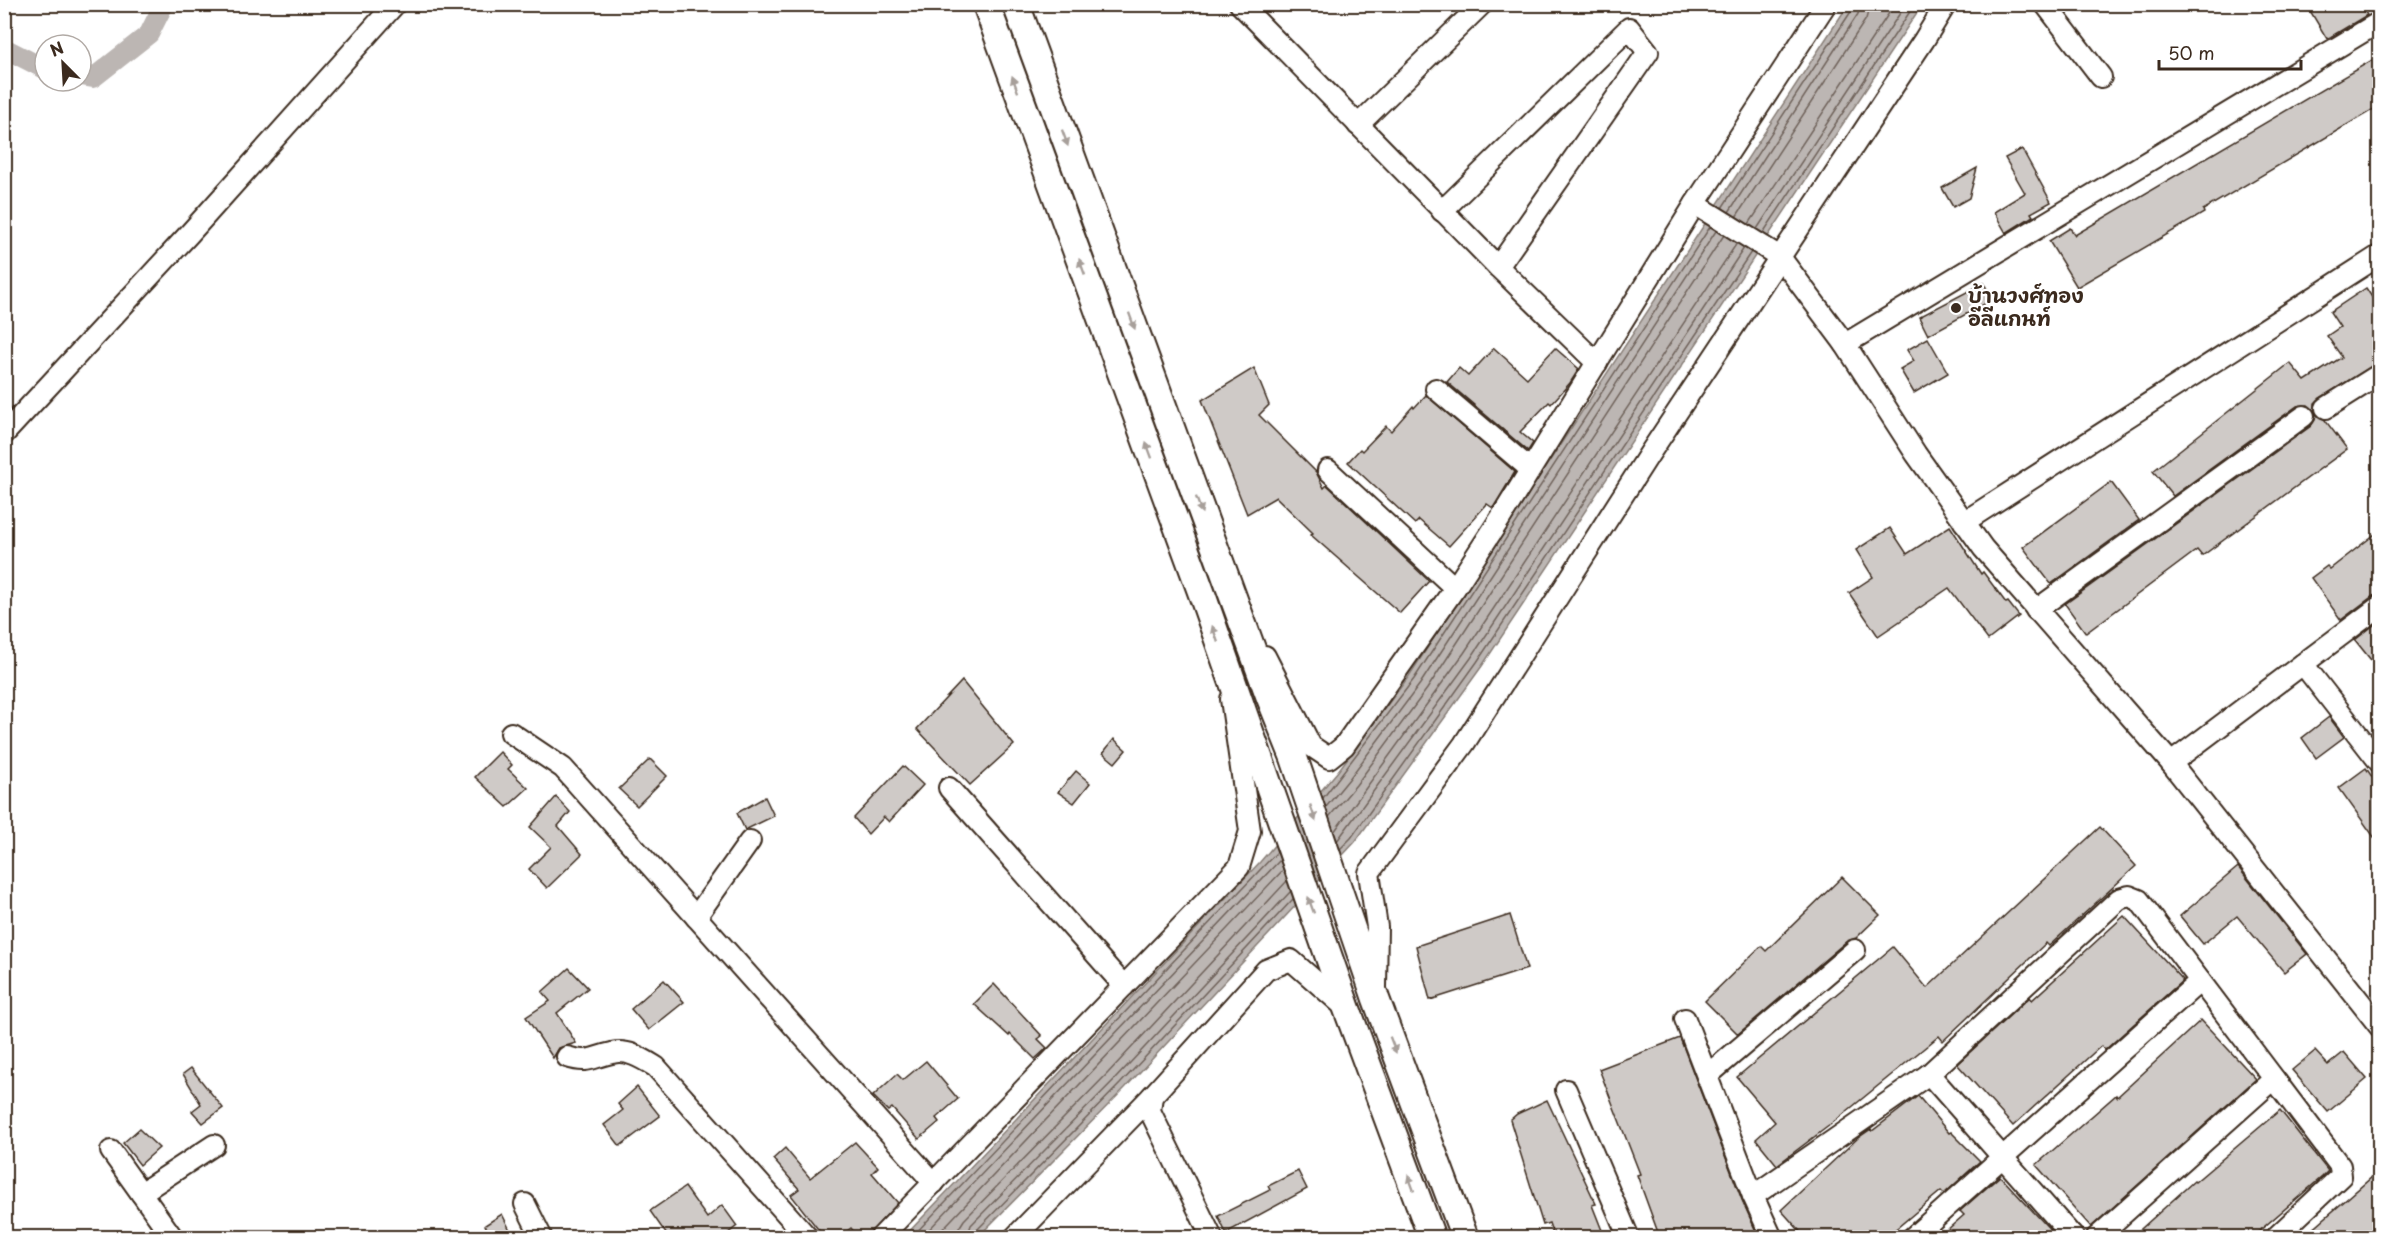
<svg xmlns="http://www.w3.org/2000/svg" width="2384" height="1242" font-family="'Playpen Sans','Playpen Sans Thai',sans-serif">
<style>
.water{fill:#bcb6b3;stroke:#887e77;stroke-width:1.5}
.lines{fill:none;stroke-linecap:round;stroke-linejoin:round}
.shore{stroke:#6f625a;stroke-width:1.5}
.canal{stroke:#bcb6b3;stroke-width:20}
.building{fill:#cfcac7;stroke:#3b2a1e;stroke-width:1.5}
.minor-casing{stroke:#3b2a1e;stroke-width:24}
.major-casing{stroke:#3b2a1e;stroke-width:30}
.minor{stroke:#fff;stroke-width:20}
.major{stroke:#fff;stroke-width:26}
.oneway{fill:#a79f9a}
.poi-dot{fill:#3b2a1e;stroke:#fff;stroke-width:2}
.labels{text-anchor:middle;stroke-width:4.5;stroke-linejoin:round;paint-order:stroke}
.poi-label{font-size:20px;font-weight:bold;fill:#3b2a1e;stroke:#fff;text-anchor:start}
</style>
<rect width="100%" height="100%" fill="#fff"/>
<filter id="ink" filterUnits="userSpaceOnUse"><feTurbulence type="fractalNoise" baseFrequency=".0167" numOctaves="2"/><feDisplacementMap in="SourceGraphic" scale="12" xChannelSelector="R" yChannelSelector="G"/><feConvolveMatrix kernelMatrix="1 2 1 2 8 2 1 2 1" color-interpolation-filters="sRGB"/></filter>
<g filter="url(#ink)">
<path class="water" d="M1848 5H1922L1482 666 1355 842 1125 1088 978 1237 903 1238 1260 862 1338 771 1409 676Z"/>
<g class="lines">
<g class="shore">
<path d="M1722 208 1852 10 1853 4"/>
<path d="M1729 212 1858 14 1860 4"/>
<path d="M1736 217 1866 19 1870 4"/>
<path d="M1749 224 1895 4"/>
<path d="M1757 229 1906 4"/>
<path d="M1763 233 1915 4"/>
<path d="M1323 798 1414 679 1710 227"/>
<path d="M1326 807 1349 779 1420 684 1716 231"/>
<path d="M1329 817 1356 785 1427 689 1724 235"/>
<path d="M1334 832 1464 653 1737 243"/>
<path d="M1337 841 1471 658 1744 248"/>
<path d="M1340 849 1351 838 1477 662 1751 252"/>
<path d="M911 1238 1277 852"/>
<path d="M921 1238 1280 860"/>
<path d="M934 1238 1283 870"/>
<path d="M958 1238 959 1228 964 1220 1108 1073 1287 881"/>
<path d="M967 1238 971 1225 1115 1079 1291 891"/>
<path d="M974 1238 976 1231 1120 1084 1293 899"/>
</g>
<g class="canal">
<path d="M4 48 45 69"/>
<path d="M81 76 93 78 149 34 164 4"/>
</g>
</g>
<g class="building">
<path d="M2306 4H2360L2367 15 2327 39Z"/>
<path d="M2379 56V106L2203 210 2204 213 2077 287 2049 241 2070 228 2075 235Z"/>
<path d="M2022 149 2051 202 2031 213 2033 216 2006 233 1994 212 2025 193 2005 158Z"/>
<path d="M1977 168 1969 198 1953 207 1942 188Z"/>
<path d="M1984 283 1992 300 1928 335 1919 317Z"/>
<path d="M2366 288 2379 308V362L2320 398 2315 403V413L2308 405 2297 406 2173 496 2153 471 2290 363 2305 381 2342 357 2327 336 2340 327 2330 312Z"/>
<path d="M1928 338 1948 373 1914 393 1900 369 1914 361 1907 350Z"/>
<path d="M1494 348 1527 378 1555 348 1579 369 1570 383 1551 404 1549 402 1520 432 1533 443 1528 451 1447 382 1459 368 1468 376Z"/>
<path d="M1254 368 1269 405 1259 415 1316 472 1324 488 1327 485 1429 581 1400 613 1311 535 1313 533 1276 497 1247 514 1202 400Z"/>
<path d="M1426 395 1515 472 1493 508 1487 504 1449 546 1419 520 1415 524 1348 462 1360 449 1362 451 1386 426 1391 431 1413 406 1414 408Z"/>
<path d="M2316 414 2325 420 2347 449 2202 556 2197 550 2086 633 2065 604 2311 426 2315 420Z"/>
<path d="M2111 482 2139 520 2051 584 2023 547Z"/>
<path d="M1950 526 1981 574 1983 572 2006 603 2008 602 2019 616 1988 640 1949 588 1878 636 1849 593 1873 577 1856 550 1890 528 1907 554Z"/>
<path d="M2379 531V594L2373 596 2341 620 2311 578 2327 566 2330 569Z"/>
<path d="M2379 621V670L2355 640Z"/>
<path d="M962 681 1014 745 970 785 917 729Z"/>
<path d="M2329 717 2344 737 2316 758 2302 738Z"/>
<path d="M1114 739 1126 750 1115 763 1103 753Z"/>
<path d="M500 752 512 765 508 769 528 788 507 807 475 777Z"/>
<path d="M650 759 667 776 637 806 619 789Z"/>
<path d="M903 766 923 785 889 822 884 817 868 834 854 818Z"/>
<path d="M2366 768 2379 787V844L2339 788Z"/>
<path d="M1076 771 1090 783 1074 803 1058 792Z"/>
<path d="M556 797 570 812 558 826 582 854 547 888 529 869 551 847 530 827Z"/>
<path d="M765 797 774 816 745 830 737 813Z"/>
<path d="M2100 827 2136 866 2049 946 2046 943 1943 1041 1939 1036 1830 1125 1777 1165 1756 1139 1775 1122 1737 1077 1893 947 1927 988Z"/>
<path d="M2238 867 2307 954 2284 972 2237 916 2203 944 2180 916Z"/>
<path d="M1842 877 1880 915 1856 938 1847 941 1738 1034 1705 1001 1761 946 1766 951Z"/>
<path d="M1510 915 1527 969 1430 1000 1416 946Z"/>
<path d="M2124 916 2183 980 2105 1050 2101 1046 2013 1126 1957 1064 2030 997 2032 1000Z"/>
<path d="M569 968 588 988 557 1013 576 1043 559 1048 553 1058 526 1017 550 1001 542 992Z"/>
<path d="M664 980 684 1002 649 1030 631 1009Z"/>
<path d="M994 984 1042 1036 1038 1039 1047 1048 1035 1059 1010 1034 1009 1036 974 1004Z"/>
<path d="M2201 1020 2256 1079 2091 1227 2036 1165 2116 1095 2117 1097Z"/>
<path d="M1680 1038 1742 1200 1759 1238H1660L1637 1175 1640 1174 1599 1069Z"/>
<path d="M2315 1051 2328 1065 2344 1052 2367 1079 2328 1112 2292 1070Z"/>
<path d="M926 1061 958 1099 936 1118 939 1122 919 1139 892 1108 888 1111 873 1096 897 1074 903 1080Z"/>
<path d="M191 1068 223 1108 203 1123 192 1111 201 1104 183 1074Z"/>
<path d="M637 1087 660 1116 620 1146 604 1125 623 1110 618 1104Z"/>
<path d="M1918 1096 1949 1133 1951 1132 1980 1161 1944 1194 1941 1191 1885 1238H1806L1781 1210 1858 1138 1871 1129 1872 1131Z"/>
<path d="M1547 1100 1596 1204 1592 1205 1605 1238H1554L1549 1223 1543 1225 1510 1120 1517 1114Z"/>
<path d="M2280 1110 2328 1171 2322 1177 2251 1238H2131L2194 1181 2195 1182Z"/>
<path d="M139 1129 159 1148 140 1165 123 1143Z"/>
<path d="M855 1142 878 1167 872 1173 898 1203 865 1238H859L851 1228 838 1238H825L791 1195 799 1189 773 1159 785 1148 810 1178Z"/>
<path d="M1298 1171 1307 1189 1226 1233 1218 1216 1270 1190 1268 1186Z"/>
<path d="M2379 1171V1228L2369 1238H2302Z"/>
<path d="M2000 1176 2058 1238H1938L1964 1215 1960 1211Z"/>
<path d="M685 1187 707 1218 722 1205 737 1226 722 1238H669L650 1211Z"/>
<path d="M502 1214 514 1238H492L485 1225Z"/>
</g>
<g class="lines">
<g class="minor-casing">
<g id="minor">
<path d="M1240 4 1498 267 1597 363"/>
<path d="M2045 4 2101 77"/>
<path d="M1358 125 1482 4"/>
<path d="M1695 204 1780 257 1845 344 1916 454 1983 548 2171 763 2380 1027"/>
<path d="M1442 211 1629 28 1648 52 1498 267"/>
<path d="M1845 344 2376 24"/>
<path d="M1436 389 1530 469"/>
<path d="M2326 408 2380 374"/>
<path d="M4 434 190 233 395 4"/>
<path d="M1328 470 1455 588"/>
<path d="M1964 522 2380 255"/>
<path d="M2036 610 2304 416"/>
<path d="M1265 656 1311 746 1329 758 1344 746 1455 588 1500 519 1695 204 1826 4"/>
<path d="M2303 664 2380 763"/>
<path d="M511 733 563 768 934 1183"/>
<path d="M2171 763 2380 606"/>
<path d="M949 788 1124 986"/>
<path d="M696 917 750 841"/>
<path d="M1376 987 1377 927 1369 873 1464 744 1650 453 1924 40 1946 4"/>
<path d="M1685 1019 1753 1196"/>
<path d="M567 1057C589 1064 592 1057 612 1053 628 1049 643 1059 656 1067L808 1238"/>
<path d="M1929 1074 2074 1238"/>
<path d="M1707 1076 1855 950"/>
<path d="M1566 1090 1629 1238"/>
<path d="M1152 1096 1150 1111 1212 1238"/>
<path d="M111 1151 173 1238"/>
<path d="M141 1193 214 1145"/>
<path d="M525 1204 542 1238"/>
<path d="M880 1238 1239 867 1250 831 1231 699"/>
<path d="M1014 1238 1152 1096 1266 970 1291 960 1347 1009"/>
<path d="M1772 1238 1753 1196 1929 1074 2119 899 2129 896 2139 900 2340 1166 2341 1176 2275 1238"/>
<path d="M1912 1238 2200 981"/>
<path d="M2096 1238 2274 1079"/>
</g>
</g>
<g class="major-casing">
<g id="major">
<path d="M986 4 1203 597 1347 1009 1432 1238"/>
<path d="M1016 4 1270 698 1294 758 1376 999 1465 1238"/>
</g>
</g>
<use href="#minor" class="minor"/>
<use href="#major" class="major"/>
</g>
<defs><path id="oneway-solid" d="M-6-.8H1V-3.2L6.5 0L1 3.2V.8H-6Z" transform="scale(1.5)"/></defs>
<g class="oneway">
<use href="#oneway-solid" transform="translate(1015 84) rotate(-110)"/>
<use href="#oneway-solid" transform="translate(1065 138) rotate(70)"/>
<use href="#oneway-solid" transform="translate(1082 267) rotate(-110)"/>
<use href="#oneway-solid" transform="translate(1132 321) rotate(70)"/>
<use href="#oneway-solid" transform="translate(1149 450) rotate(-110)"/>
<use href="#oneway-solid" transform="translate(1199 505) rotate(70)"/>
<use href="#oneway-solid" transform="translate(1215 634) rotate(-109)"/>
<use href="#oneway-solid" transform="translate(1313 813) rotate(71)"/>
<use href="#oneway-solid" transform="translate(1311 905) rotate(-110)"/>
<use href="#oneway-solid" transform="translate(1393 1045) rotate(69)"/>
<use href="#oneway-solid" transform="translate(1411 1183) rotate(-110)"/>
</g>
</g>
<circle class="poi-dot" cx="1956" cy="308" r="6"/>
<g class="labels">
<g class="poi-label">
<text x="1968" y="303">บ้านวงศ์ทอง<tspan x="1968" dy="23">อีลีแกนท์</tspan></text>
</g>
</g>
<rect width="2384" height="1242" fill="none" stroke="#fff" stroke-width="24"/>
<rect x="12" y="12" width="2360" height="1218" fill="none" stroke="#3b2a1e" stroke-width="2" filter="url(#ink)"/>
<g transform="translate(63 63) rotate(336)"><circle r="28" fill="#ffffff" stroke="#b1aaa5" stroke-width="1.5"/>
<path d="M0-4.5L10 22L0 15L-10 22Z" fill="#3b2a1e"/>
<text y="-9" font-size="16" font-weight="bold" text-anchor="middle" fill="#3b2a1e">N</text>
</g>
<path d="M2159 60v9h142v-9" fill="none" stroke="#3b2a1e" stroke-width="3"/>
<text x="2168" y="60" font-size="18" fill="#3b2a1e" stroke="#ffffff" stroke-width="4.5" paint-order="stroke">50 m</text>
</svg>
